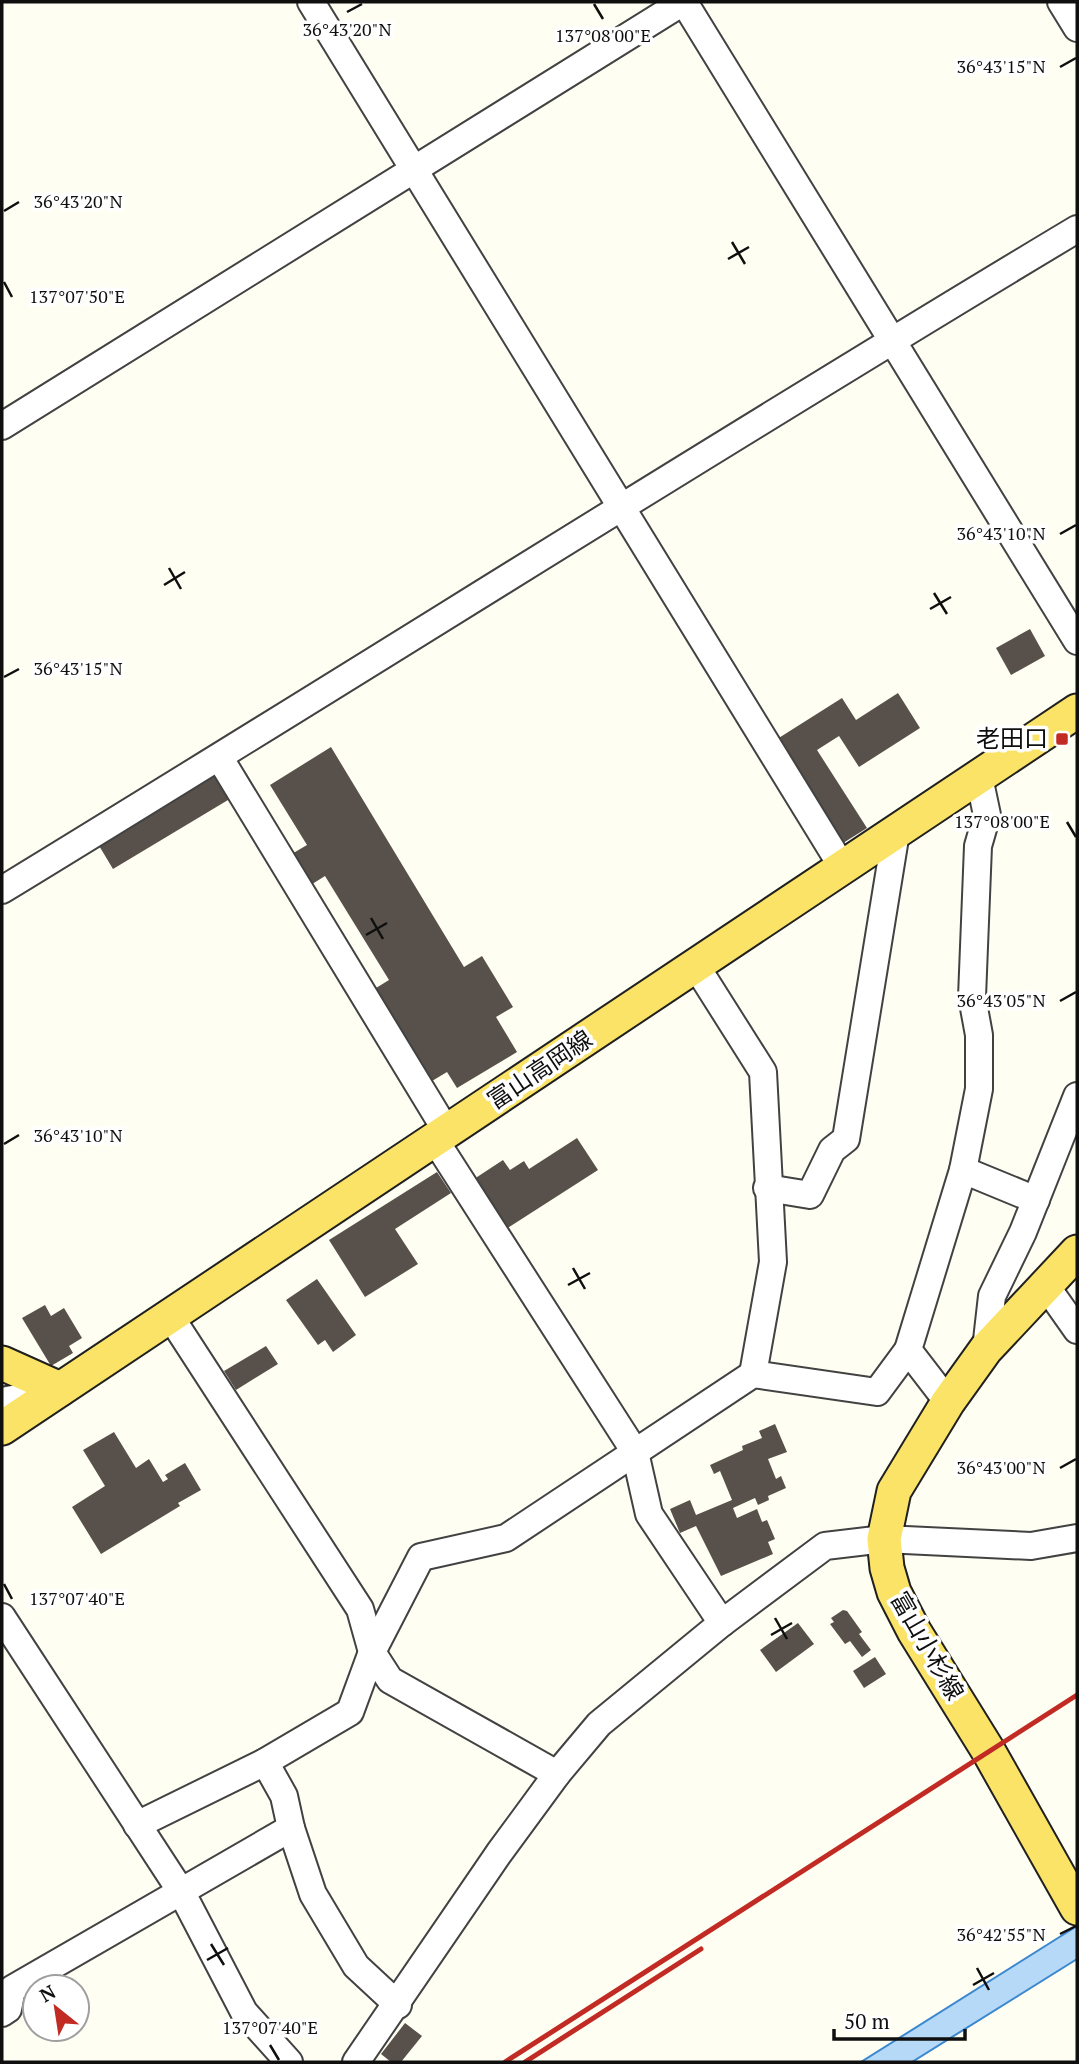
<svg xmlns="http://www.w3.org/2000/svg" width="1079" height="2064" font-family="'PT Serif','Noto Sans JP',serif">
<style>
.water{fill:#b5d9f7;stroke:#3b87d0;stroke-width:2}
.building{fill:#58514b}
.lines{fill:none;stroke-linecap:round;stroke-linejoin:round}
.minor-casing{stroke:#424242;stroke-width:30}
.major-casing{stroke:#202020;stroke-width:37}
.minor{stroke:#fff;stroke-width:26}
.major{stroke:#fae366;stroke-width:33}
.rail{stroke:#c22a24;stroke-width:5}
.ticks{fill:none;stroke:#0f0f0f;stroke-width:2.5}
.poi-dot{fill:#c22a24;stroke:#fff;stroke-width:2.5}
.labels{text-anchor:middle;stroke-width:7;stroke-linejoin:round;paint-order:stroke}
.poi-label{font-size:24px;fill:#0f0f0f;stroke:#fff;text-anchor:end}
.street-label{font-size:24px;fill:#0f0f0f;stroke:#fff}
.ticks-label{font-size:18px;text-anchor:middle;fill:#0f0f0f;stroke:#fff;stroke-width:7;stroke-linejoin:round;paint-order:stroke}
</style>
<rect width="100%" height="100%" fill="#fffef2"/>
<path class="water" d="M1077 1926V1959L912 2062H861Z"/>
<g class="building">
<path d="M1030 629 1045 656 1011 675 996 648Z"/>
<path d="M898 693 920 728 859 767 839 736 817 750 867 828 840 845 774 741 842 698 856 720Z"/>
<path d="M331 747 464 967 482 956 513 1007 496 1017 517 1052 457 1088 447 1072 432 1081 376 988 389 980 325 876 309 886 290 855 307 845 270 785Z"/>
<path d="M217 772 233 797 113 869 98 844Z"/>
<path d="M577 1138 598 1170 503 1231 471 1181 503 1160 510 1170 524 1161 529 1169Z"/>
<path d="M437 1172 451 1193 395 1229 418 1264 365 1297 329 1240Z"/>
<path d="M317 1279 356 1335 333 1352 325 1340 318 1345 286 1300Z"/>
<path d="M45 1305 51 1316 64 1308 82 1338 69 1346 73 1353 51 1366 22 1318Z"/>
<path d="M266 1346 278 1364 236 1390 224 1371Z"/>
<path d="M775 1424 787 1452 768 1459 776 1479 781 1476 786 1488 768 1496 769 1500 758 1505 755 1498 733 1508 737 1518 757 1509 762 1522 767 1520 775 1539 768 1542 773 1554 721 1576 696 1526 680 1533 670 1509 690 1500 696 1515 732 1500 720 1471 714 1474 710 1465 743 1450 742 1446 762 1438 759 1431Z"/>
<path d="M114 1432 136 1468 149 1459 163 1482 168 1479 165 1475 185 1463 201 1490 178 1503 180 1506 101 1554 72 1507 105 1486 83 1450Z"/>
<path d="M843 1610 847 1611 862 1632 859 1634 871 1650 862 1657 850 1641 845 1644 830 1624 834 1622 831 1618Z"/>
<path d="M798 1623 814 1644 776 1672 760 1650Z"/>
<path d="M875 1657 886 1674 864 1688 853 1671Z"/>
<path d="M405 2023 422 2036 401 2062H391L381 2054Z"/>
</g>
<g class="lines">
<g class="minor-casing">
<g id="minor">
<path d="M311 2 843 868"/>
<path d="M684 2 1077 641"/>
<path d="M1061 2 1077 28"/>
<path d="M2 426 683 2"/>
<path d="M224 765 447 1132"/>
<path d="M2 890C361 671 716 445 1077 229"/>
<path d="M696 966 763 1072 773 1262 753 1374"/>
<path d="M435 1140 635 1452 649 1514 722 1623"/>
<path d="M963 1170 1036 1200"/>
<path d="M767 1188 810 1195 832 1150 846 1139 896 832"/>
<path d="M1046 1286 1077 1330"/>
<path d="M170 1316 360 1609 372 1652 390 1680 557 1774"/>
<path d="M986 1349 992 1296 1023 1232 1077 1096"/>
<path d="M2 1401 52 1391"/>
<path d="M948 1402 908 1350 963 1170 979 1089V1035L972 997 978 846 987 815 979 777"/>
<path d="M2 1617 182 1893 244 2012 289 2062"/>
<path d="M265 1762 284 1796 291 1828 313 1894 356 1966 398 2005"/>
<path d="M137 1825 265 1762 350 1712 372 1652 421 1557 506 1538 753 1374 877 1392 908 1350"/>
<path d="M2 2013 8 2009 12 1989 291 1828"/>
<path d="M356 2062 499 1853 557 1774 599 1724 722 1623 825 1546 884 1539 1031 1546 1077 1538"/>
</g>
</g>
<g class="major-casing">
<g id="major">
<path d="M1077 1252 986 1349 948 1402 894 1491 884 1539 887 1568 894 1592 914 1631 989 1752 1077 1908"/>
<path d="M2 1363 60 1389"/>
<path d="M2 1428 1077 711"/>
</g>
</g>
<use href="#minor" class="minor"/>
<use href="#major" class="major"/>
<g class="rail">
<path d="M505 2062 1077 1695"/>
<path d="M525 2062 701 1949"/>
</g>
</g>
<path class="ticks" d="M594 4 603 19M347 12 362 4M1060 67 1076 58M4 211 19 202M732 242 745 264M728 259 749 247M4 282 12 297M1060 534 1076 525M169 568 181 589M164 585 185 572M934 593 947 614M930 609 951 597M4 677 19 669M1067 822 1076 837M371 918 383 939M366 935 387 923M1060 1001 1076 992M4 1144 19 1135M573 1268 585 1289M568 1285 590 1273M1060 1468 1076 1459M4 1584 12 1599M775 1618 787 1639M771 1635 792 1623M1060 1934 1076 1926M211 1944 224 1965M207 1960 228 1948M977 1968 989 1990M973 1985 994 1973M270 2045 279 2060"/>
<rect class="poi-dot" x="1055" y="732" width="14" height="14" rx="3.5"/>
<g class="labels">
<g class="poi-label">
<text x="1048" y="747">老田口</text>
</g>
<g class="street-label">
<text transform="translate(540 1070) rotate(-34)" y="8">富山高岡線</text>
<text transform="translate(927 1646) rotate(60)" y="8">富山小杉線</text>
</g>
</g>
<g class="ticks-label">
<text x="347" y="36">36°43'20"N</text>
<text x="603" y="42">137°08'00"E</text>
<text x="1001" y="73">36°43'15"N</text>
<text x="78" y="208">36°43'20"N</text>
<text x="77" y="303">137°07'50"E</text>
<text x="1001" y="540">36°43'10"N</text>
<text x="78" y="675">36°43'15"N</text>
<text x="1002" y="828">137°08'00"E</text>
<text x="1001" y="1007">36°43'05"N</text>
<text x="78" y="1142">36°43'10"N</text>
<text x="1001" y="1474">36°43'00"N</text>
<text x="77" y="1605">137°07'40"E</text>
<text x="1001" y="1941">36°42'55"N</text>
<text x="270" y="2034">137°07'40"E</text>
</g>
<rect width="1079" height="2064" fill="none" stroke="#0f0f0f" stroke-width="7"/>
<g transform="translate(56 2008) rotate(330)"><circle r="33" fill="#ffffff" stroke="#9f9f9f" stroke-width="2"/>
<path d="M0-5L12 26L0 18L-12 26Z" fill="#c22a24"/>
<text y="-10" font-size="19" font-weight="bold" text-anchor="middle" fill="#0f0f0f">N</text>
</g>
<path d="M834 2029v10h131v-10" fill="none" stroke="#0f0f0f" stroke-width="3.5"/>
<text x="844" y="2029" font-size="21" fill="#0f0f0f" stroke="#ffffff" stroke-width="5" paint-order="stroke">50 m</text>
</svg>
